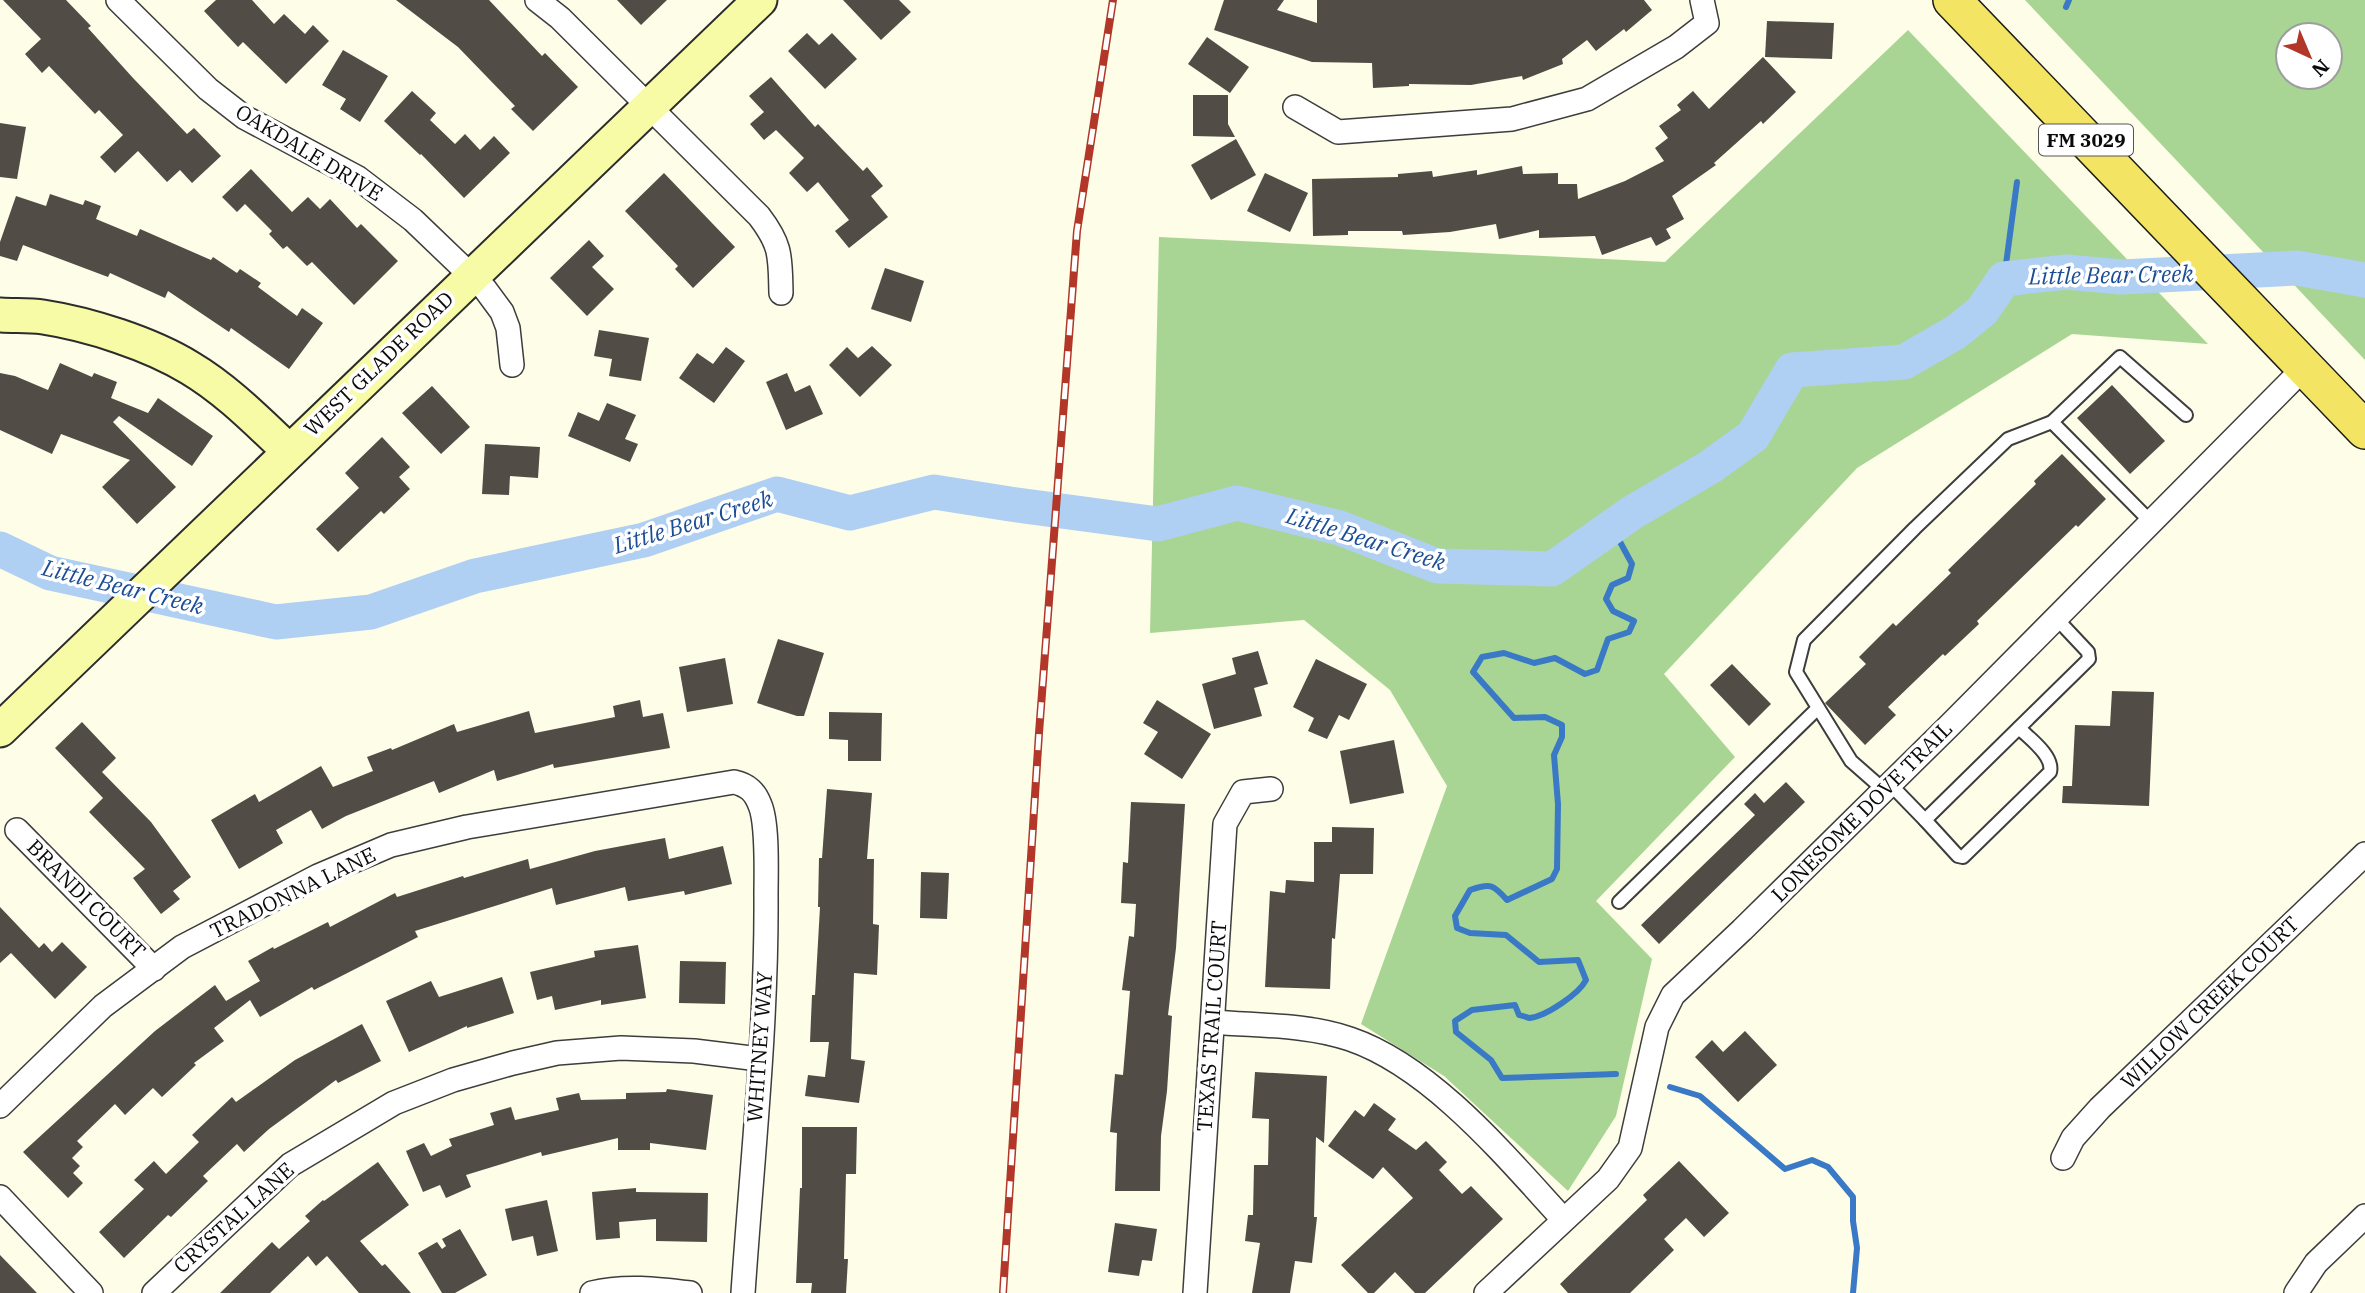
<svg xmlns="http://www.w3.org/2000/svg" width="2365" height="1293" font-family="'IBM Plex Serif',serif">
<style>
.forest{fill:#a8d594;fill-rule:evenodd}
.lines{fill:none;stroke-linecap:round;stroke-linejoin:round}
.stream{stroke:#3979c6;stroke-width:6}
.river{stroke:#afcff3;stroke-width:35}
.building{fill:#524c47}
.lane-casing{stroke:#3d3d3d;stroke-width:16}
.street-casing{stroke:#3d3d3d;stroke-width:26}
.secondary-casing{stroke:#2c2c2c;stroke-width:37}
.primary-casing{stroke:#1b1b1b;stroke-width:40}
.lane{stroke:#fff;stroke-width:12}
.street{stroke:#fff;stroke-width:23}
.secondary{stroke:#f8fba5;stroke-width:33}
.primary{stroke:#f3e563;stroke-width:37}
.rail-casing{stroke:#b23729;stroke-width:8}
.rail{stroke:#fff;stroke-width:5;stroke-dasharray:16;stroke-linecap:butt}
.labels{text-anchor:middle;stroke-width:7;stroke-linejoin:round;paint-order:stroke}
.shield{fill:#fff;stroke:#545454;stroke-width:2}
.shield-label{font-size:19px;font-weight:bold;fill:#0a0a0a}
.street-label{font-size:21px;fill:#0a0a0a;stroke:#fff}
.water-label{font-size:23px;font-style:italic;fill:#1a4d94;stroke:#fff}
</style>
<rect width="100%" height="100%" fill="#fefde7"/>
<g class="forest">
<path d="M2025 0H2365V360ZM2330 35V77H2288V35Z"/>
<path d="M1908 30 2208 344 2072 334 1857 468 1664 674 1735 757 1596 901 1652 959 1616 1116 1568 1191 1444 1076 1361 1024 1447 786 1390 690 1304 620 1150 633 1159 237 1665 262Z"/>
</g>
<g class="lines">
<g class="stream">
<path d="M2066 7 2069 0"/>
<path d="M2004 279 2017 182"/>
<path d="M1612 527 1632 564 1628 578 1612 585 1606 599 1613 611 1634 621 1629 632 1608 639 1597 670 1585 674 1555 658 1534 663 1504 653 1482 657 1473 672 1514 718 1545 717 1562 725V737L1554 755 1558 804 1557 869 1552 879 1507 900C1493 884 1490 883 1470 890L1455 916 1457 928 1470 933 1506 935 1539 962 1578 960 1586 980C1579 994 1546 1016 1530 1018 1529 1018 1520 1015 1519 1015L1515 1005 1472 1010 1455 1021 1456 1032 1491 1060 1502 1078 1616 1074"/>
<path d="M1670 1087 1700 1096 1785 1169 1812 1160 1828 1167 1853 1197V1221L1857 1248 1853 1293"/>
</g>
<path class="river" d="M0 549 50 573 276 622 371 612 475 576 644 540 777 494 850 513 934 492 1010 504 1158 524 1237 503 1340 528 1437 566 1552 569 1633 512 1710 467 1753 436 1792 370 1904 362 1956 332 1982 311 2004 279 2066 272 2122 277 2297 268 2365 280"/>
</g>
<g class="building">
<path d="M3 0H66L91 26 88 28 133 78 187 134 194 128 221 156 192 183 180 170 167 182 138 151 115 173 100 157 123 135 99 110 95 114 49 66 42 73 25 54 41 39Z"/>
<path d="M216 0H252L274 24 284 14 305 34 313 25 329 41 286 84 243 42 238 47 204 11Z"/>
<path d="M396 0H489L542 56 545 53 578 87 533 131 511 109 515 106 458 47Z"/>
<path d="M617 0H667L641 25Z"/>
<path d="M843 0H899L911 12 881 40Z"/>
<path d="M1224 0H1284L1277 10 1317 23V0H1644L1652 10 1626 32 1624 29 1596 51 1587 40 1562 59 1563 64 1523 80 1522 76 1471 85 1409 84V86L1373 88 1372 63 1312 62 1214 30Z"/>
<path d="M1767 21 1834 23 1832 59 1765 57Z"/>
<path d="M807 33 819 45 832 33 857 59 825 89 788 51Z"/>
<path d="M1207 37 1249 67 1230 93 1188 64Z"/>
<path d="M343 50 388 76 360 122 340 109 346 99 322 85Z"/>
<path d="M1763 57 1796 92 1763 124 1761 121 1714 163 1716 165 1672 196 1684 219 1666 229 1671 238 1656 246 1651 237 1602 255 1595 236 1539 238V230L1499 239 1496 224 1450 232 1403 235 1402 231H1348V235L1313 236 1312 179 1398 177V174L1432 171 1433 177 1477 170V175L1522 166 1523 174 1558 173V184H1577L1578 199 1625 181 1664 161 1655 148 1668 138 1659 126 1681 110 1677 105 1693 91 1709 109Z"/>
<path d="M771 77 815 127 818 124 863 171 867 167 883 186 871 196 888 217 849 248 835 231 849 220 818 182 807 192 789 173 804 158 776 130 764 140 750 124 764 112 749 96Z"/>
<path d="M412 91 436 113 430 120 455 144 465 134 480 150 494 136 510 153 464 198 421 154 420 155 384 121Z"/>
<path d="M1193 95H1228V124L1235 137 1193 136Z"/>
<path d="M0 123 26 127 17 179 0 177Z"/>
<path d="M1236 139 1256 175 1211 200 1191 165Z"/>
<path d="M251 169 292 212 308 197 320 209 330 199 357 228 361 224 398 261 354 305 312 262 307 266 287 246 283 249 269 234 272 231 245 204 237 212 222 197Z"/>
<path d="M664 173 735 247 693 288 675 269 678 266 625 211Z"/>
<path d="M1265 173 1308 193 1290 232 1247 211Z"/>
<path d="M50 194 83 205 85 200 101 206 96 219 137 236 140 229 211 260 213 257 237 273 240 269 261 283 258 287 297 316 302 308 323 323 289 369 231 328 229 332 168 291 165 298 110 273 108 277 23 245 17 261 0 256V242L16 196 46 206Z"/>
<path d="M589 240 604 256 592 267 614 289 587 316 550 278Z"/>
<path d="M885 268 924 281 911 322 871 309Z"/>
<path d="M599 330 649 338 641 381 609 376 612 359 594 356Z"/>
<path d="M872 346 892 365 860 397 829 365 847 347 858 358Z"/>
<path d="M726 347 745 361 714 403 679 378 697 353 713 364Z"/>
<path d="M60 363 92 377 94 373 117 382 111 398 148 413 158 398 213 436 192 466 119 416 113 422 176 487 137 524 102 487 130 460 61 434 52 454 0 430V373L15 376 48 390Z"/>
<path d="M787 373 795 392 810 385 823 414 786 430 766 382Z"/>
<path d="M2112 385 2165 441 2130 474 2077 418Z"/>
<path d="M432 386 470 427 441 454 402 413Z"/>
<path d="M607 403 636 415 625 439 638 444 630 462 568 436 578 412 599 421Z"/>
<path d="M382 437 410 467 399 477 410 489 384 514 381 511 338 552 316 529 359 488 345 473Z"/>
<path d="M485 444 540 447 538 478 510 476 509 495 482 494Z"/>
<path d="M2062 454 2106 499 2078 527 2076 525 1977 621 1979 624 1945 656 1943 654 1888 707 1896 715 1865 745 1825 703 1866 664 1859 657 1893 623 1896 626 1951 573 1948 570 2036 484 2034 481Z"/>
<path d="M778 639 824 653 804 716H797L757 703Z"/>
<path d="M1258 651 1268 684 1254 688 1262 716 1214 729 1202 684 1236 674 1232 658Z"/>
<path d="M725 658 733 704 687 712 679 667Z"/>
<path d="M1316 659 1367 684 1349 720 1339 715 1327 739 1308 731 1314 718 1293 707Z"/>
<path d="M1732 664 1771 704 1749 726 1710 685Z"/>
<path d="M2112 691 2154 692 2149 806 2062 803 2063 786H2072L2075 725 2110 726Z"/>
<path d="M640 700 643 717 663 713 670 748 554 768 553 764 497 781 494 770 439 793 434 781 346 816 322 829 311 810 276 830 283 843 239 869 211 820 255 794 259 802 321 766 333 787 373 771 367 757 391 748 392 750 454 724 457 732 529 711 535 733 615 717 613 706Z"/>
<path d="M1157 700 1211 734 1182 779 1144 754 1158 732 1143 723Z"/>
<path d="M829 712 882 713 881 761H848V740L829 739Z"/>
<path d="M82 722 116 758 102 772 151 822 191 877 173 891 180 899 161 914 133 878 145 869 89 812 103 798 55 748Z"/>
<path d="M1394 740 1404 793 1350 804 1340 751Z"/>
<path d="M1786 782 1805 802 1659 944 1641 925 1755 815 1744 804 1755 793 1764 803Z"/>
<path d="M827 789 872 793 867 859H874L873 924 879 925 877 975 854 973 851 1059 865 1061 859 1103 805 1096 808 1075 825 1077 829 1042H810L812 995H815L820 907H818L819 858H822Z"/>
<path d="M1131 802 1185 804 1176 948 1168 1015 1172 1016 1167 1091 1161 1136 1160 1191H1115L1117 1133 1110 1132 1115 1074 1123 1075 1130 991 1122 990 1129 936 1134 937 1136 904 1121 903 1123 862 1128 863Z"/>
<path d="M1332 827 1374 828 1373 874H1340L1335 939 1332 938 1330 989 1265 987 1270 891 1285 893 1286 880 1314 882V842H1332Z"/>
<path d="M665 838 669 859 723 846 732 884 685 895 684 891 628 901 625 887 556 905 552 888 415 931 418 937 314 990 312 987 260 1017 250 1000 214 1028 224 1041 194 1063 196 1065 162 1097 153 1088 125 1115 115 1104 77 1141 83 1147 72 1158 80 1166 73 1173 83 1183 68 1198 23 1152 155 1031 215 985 226 1001 260 981 248 961 273 947 274 949 328 922 330 927 395 893 397 897 463 876 464 878 528 859 530 869 595 851Z"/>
<path d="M921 872 949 873 947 919 920 918Z"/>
<path d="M0 907 39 948 44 943 52 952 62 942 87 967 55 999 11 953 0 963Z"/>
<path d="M638 945 646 998 601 1005V1000L555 1010 552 996 537 1000 530 972 595 957 594 951Z"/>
<path d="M680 961 726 962 725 1004 679 1003Z"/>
<path d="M502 977 514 1013 467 1028V1026L409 1052 386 1001 431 981 439 997Z"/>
<path d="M362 1024 381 1061 338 1083 336 1080 269 1129 244 1152 237 1144 203 1176 208 1181 171 1217 168 1215 124 1258 99 1232 144 1189 134 1180 154 1161 166 1174 199 1142 192 1135 232 1097 236 1102 295 1060Z"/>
<path d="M1745 1031 1777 1065 1738 1102 1695 1057 1712 1040 1723 1052Z"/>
<path d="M1255 1072 1327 1076 1324 1143 1316 1137 1314 1217H1317L1312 1263 1295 1261 1290 1293H1252L1260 1243 1245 1241 1248 1215H1253L1254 1165H1268L1269 1119 1252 1118Z"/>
<path d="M667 1089 713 1095 706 1150 650 1143V1150H618V1138L542 1156 541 1152 466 1175 471 1187 446 1198 440 1185 423 1192 406 1151 424 1143 431 1156 452 1146 449 1139 494 1125 490 1113 511 1107 515 1120 559 1110 556 1098 579 1093 581 1100 626 1099V1093L666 1092Z"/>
<path d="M1374 1103 1396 1119 1388 1130 1416 1150 1426 1141 1447 1162 1439 1170 1462 1194 1471 1186 1503 1219 1425 1293H1415L1395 1272 1374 1293H1368L1341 1265 1413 1198 1383 1167 1373 1179 1328 1146 1355 1110 1364 1117Z"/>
<path d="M802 1127H857L856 1174H846L844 1259H848L846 1293H811L812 1283H796L800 1188H802Z"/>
<path d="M1679 1161 1729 1213 1704 1237 1686 1218 1664 1239 1674 1250 1630 1293H1568L1560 1284 1647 1200 1643 1195Z"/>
<path d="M378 1162 409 1205 360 1241 382 1266 385 1264 411 1293H359L327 1256 316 1266 308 1256 270 1293H220L272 1242 279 1249 310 1221 305 1216 323 1200 324 1201Z"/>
<path d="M636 1188V1192L708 1193 707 1242 656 1241V1219L619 1222 620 1238 596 1240 592 1192Z"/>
<path d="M547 1200 558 1251 537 1256 533 1236 512 1241 505 1209Z"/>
<path d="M1115 1223 1157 1229 1152 1261 1142 1260 1139 1276 1108 1272Z"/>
<path d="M460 1229 487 1275 455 1293H442L418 1253 437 1242 442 1249 446 1246 442 1239Z"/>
<path d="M0 1255 37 1293H0Z"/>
</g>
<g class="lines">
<g class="lane-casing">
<g id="lane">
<path d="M2151 522 2052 422 2120 357 2186 415"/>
<path d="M1890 784 1925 820 2089 659 2088 652 2056 618"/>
<path d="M1884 790 1851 761 1796 672 1804 640 1915 528 2008 439 2052 422"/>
<path d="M1925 820 1958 856 1963 857 2050 772C2054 756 2030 739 2019 728"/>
<path d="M1619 902 1818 708"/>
</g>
</g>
<g class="street-casing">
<g id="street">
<path d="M118 0 208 89 244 117 358 178 413 220 485 289 502 312 508 328 512 365"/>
<path d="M537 0 560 18 759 216C782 246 780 257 781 293"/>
<path d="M1295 107 1338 132 1512 119 1587 99 1676 47 1707 23 1702 0"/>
<path d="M17 830 154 969"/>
<path d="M1213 1022C1257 1026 1307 1024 1350 1039 1432 1067 1506 1157 1563 1219"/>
<path d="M0 1106 103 1006 182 947 318 876 391 845 467 827 734 782C748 785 755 792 760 805 768 824 766 873 766 895 767 1027 752 1161 743 1293"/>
<path d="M2063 1158 2073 1138 2100 1108 2365 854"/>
<path d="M0 1197 91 1293"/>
<path d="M154 1293 290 1165 394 1103 453 1080 513 1063 557 1053 621 1048 694 1051 759 1059"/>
<path d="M592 1293C624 1285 658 1289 690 1293"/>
<path d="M1195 1293 1225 824 1243 792 1271 789"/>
<path d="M1486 1293 1608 1179 1630 1148 1657 1027 1673 995 1742 930 1949 726 2305 367"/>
<path d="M2296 1293 2316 1263 2365 1216"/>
</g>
</g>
<g class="secondary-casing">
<g id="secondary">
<path d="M0 315C14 316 29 315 43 317 89 324 151 344 190 368 227 390 258 422 289 451"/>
<path d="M0 730 760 0"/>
</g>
</g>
<g class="primary-casing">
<path id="primary" d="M1952 0 2365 430"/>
</g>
<use href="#lane" class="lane"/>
<use href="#street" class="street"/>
<use href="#secondary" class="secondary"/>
<use href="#primary" class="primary"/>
<g class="rail-casing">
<path id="rail" d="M1003 1293 1039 733 1077 231 1113 0"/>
</g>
<use href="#rail" class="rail"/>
</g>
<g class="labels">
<rect class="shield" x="2039" y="124.5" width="94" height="31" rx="5"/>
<g class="shield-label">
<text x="2086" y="147">FM 3029</text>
</g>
<g class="street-label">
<text transform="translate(309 153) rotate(31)" y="7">OAKDALE DRIVE</text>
<text transform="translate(379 364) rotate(-44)" y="7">WEST GLADE ROAD</text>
<text transform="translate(1862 812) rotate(-45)" y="7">LONESOME DOVE TRAIL</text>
<text transform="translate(293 893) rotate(-26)" y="7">TRADONNA LANE</text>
<text transform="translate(86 899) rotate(45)" y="7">BRANDI COURT</text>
<text transform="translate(2210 1003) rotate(-44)" y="7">WILLOW CREEK COURT</text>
<text transform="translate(1212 1026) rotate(-86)" y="7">TEXAS TRAIL COURT</text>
<text transform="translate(760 1047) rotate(-86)" y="7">WHITNEY WAY</text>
<text transform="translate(234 1218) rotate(-42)" y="7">CRYSTAL LANE</text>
</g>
<g class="water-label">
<text transform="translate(2111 275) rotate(-1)" y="8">Little Bear Creek</text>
<text transform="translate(693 522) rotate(-17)" y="8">Little Bear Creek</text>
<text transform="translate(1366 539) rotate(17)" y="8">Little Bear Creek</text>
<text transform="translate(123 587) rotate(14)" y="8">Little Bear Creek</text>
</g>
</g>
<g transform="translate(2309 56) rotate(136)"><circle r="33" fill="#ffffff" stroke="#9d9d9d" stroke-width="2"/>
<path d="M0-5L12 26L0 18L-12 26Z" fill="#b23729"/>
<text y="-10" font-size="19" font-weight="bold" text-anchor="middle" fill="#0a0a0a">N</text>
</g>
</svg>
